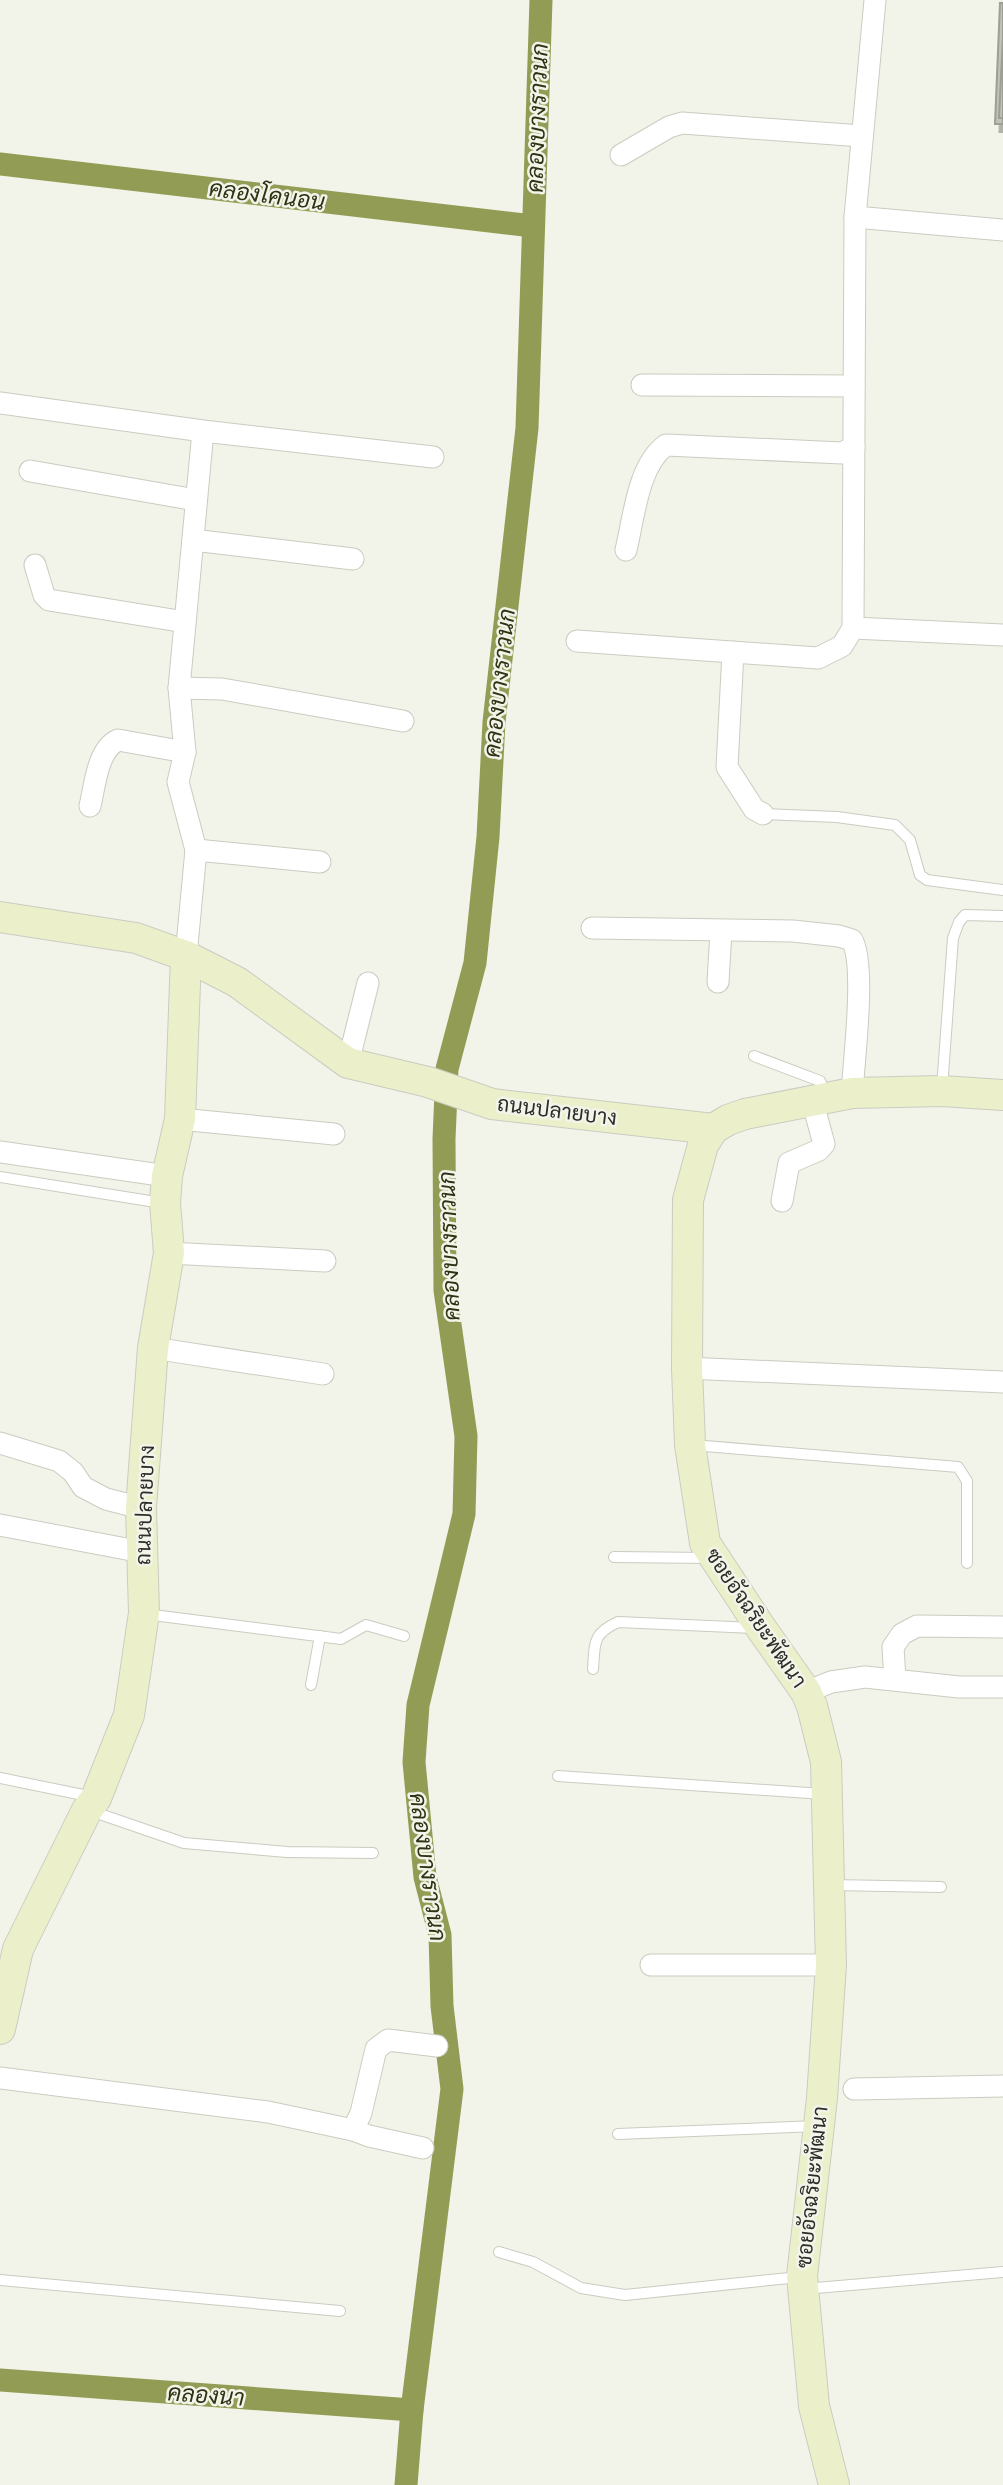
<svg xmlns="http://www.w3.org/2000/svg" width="1003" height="2485" font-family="Overpass,Sarabun,sans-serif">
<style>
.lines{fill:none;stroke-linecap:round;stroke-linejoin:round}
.canal{stroke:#939c55;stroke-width:23}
.building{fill:#c0c2b7;stroke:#9d9f94;stroke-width:2;filter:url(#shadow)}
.lane-casing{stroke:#caccc1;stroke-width:12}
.street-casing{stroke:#caccc1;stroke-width:23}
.secondary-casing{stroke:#caccc1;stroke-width:32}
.lane{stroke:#fff;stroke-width:10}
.street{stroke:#fff;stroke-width:21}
.secondary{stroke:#ecf0ca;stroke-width:30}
.labels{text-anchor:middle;stroke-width:5;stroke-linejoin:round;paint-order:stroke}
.street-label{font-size:21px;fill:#2c2d29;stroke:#f2f4e9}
.water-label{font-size:23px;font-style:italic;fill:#2f3313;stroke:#f2f4e9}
</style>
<defs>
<filter id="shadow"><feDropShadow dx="4.5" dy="8" stdDeviation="0" flood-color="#0004"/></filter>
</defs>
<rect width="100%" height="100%" fill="#f2f4e9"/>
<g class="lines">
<g class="canal">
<path d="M0 164 533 226"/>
<path d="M0 2380 412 2410"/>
<path d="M406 2485 412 2410 452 2089 442 2006 440 1935 425 1877 414 1762 418 1705 464 1514 466 1436 445 1290 444 1139 447 1069 475 963 488 837 494 722 527 428 541 0"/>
</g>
</g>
<g class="building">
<path d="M1000 3H1003V124H995Z"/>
<path d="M1003 37V118H999Z"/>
</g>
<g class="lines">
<g class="lane-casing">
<g id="lane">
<path d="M763 814 837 817 895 825 910 840 920 875 927 880 1003 890"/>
<path d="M754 1056 820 1081 826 1094"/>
<path d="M942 1088 953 938 959 922 965 915 1003 916"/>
<path d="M0 1177 162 1203"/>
<path d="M693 1445 958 1467 967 1481V1563"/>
<path d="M614 1557 711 1558"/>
<path d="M145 1614 341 1639 366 1625 404 1636"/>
<path d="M593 1669C595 1643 592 1634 618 1622L754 1628"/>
<path d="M311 1685 320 1636"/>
<path d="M558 1776 823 1794"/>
<path d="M0 1778 93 1797"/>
<path d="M91 1811 184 1843 287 1852 373 1853"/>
<path d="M831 1885 941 1887"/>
<path d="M618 2134 817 2126"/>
<path d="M499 2252 533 2262 581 2288 625 2295 799 2277"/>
<path d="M0 2280 340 2311"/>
<path d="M804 2289 1003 2272"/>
</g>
</g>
<g class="street-casing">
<g id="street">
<path d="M621 155 669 127 682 123 862 136"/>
<path d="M855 217 1003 230"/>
<path d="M642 385 854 386"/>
<path d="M0 403 203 431 433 457"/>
<path d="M30 471 196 500"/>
<path d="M193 540 353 559"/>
<path d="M626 550C634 517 638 465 666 445L842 453 854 447"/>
<path d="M35 565 44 595 49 600 185 622"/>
<path d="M853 628 1003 635"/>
<path d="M577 641 818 658 842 646 853 628 855 217 875 0"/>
<path d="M733 652 727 767 754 809 763 814"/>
<path d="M179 688 222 689 403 721"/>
<path d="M90 806C95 786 97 750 118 740L185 752"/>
<path d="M196 850 320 862"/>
<path d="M592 928 793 931 839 936 852 940C866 965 854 1059 852 1093"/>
<path d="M186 956 196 850 178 782 185 752 179 688 203 431"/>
<path d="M718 982 721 931"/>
<path d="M348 1063 368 983"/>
<path d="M180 1119 334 1134"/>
<path d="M0 1152 167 1176"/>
<path d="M782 1201 789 1163 819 1150 824 1144 812 1100"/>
<path d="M169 1253 325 1261"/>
<path d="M153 1348 323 1374"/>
<path d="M687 1368 1003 1382"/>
<path d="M0 1443 59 1461 73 1472 83 1487 106 1499 141 1508"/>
<path d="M0 1525 142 1552"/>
<path d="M895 1680 893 1647 902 1634 917 1626 1003 1627"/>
<path d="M806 1692 831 1682 865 1677 959 1687H1003"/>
<path d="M651 1965H831"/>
<path d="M0 2078 268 2112 353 2130 361 2113 376 2049 388 2040 437 2046"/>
<path d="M854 2089 1003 2086"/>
<path d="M353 2130 369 2136 423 2148"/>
</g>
</g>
<g class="secondary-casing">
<g id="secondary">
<path d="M0 917 136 938 186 956 237 982 348 1063 428 1082 492 1104 713 1129"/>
<path d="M0 2029 18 1949 87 1810 96 1798 129 1715 144 1613 141 1508 153 1348 169 1253 165 1203 167 1176 180 1119 186 956"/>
<path d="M834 2485 814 2406 802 2276 822 2098 831 1965 826 1762 812 1706 806 1692 761 1628 705 1543 690 1445 687 1368 688 1200 703 1145 713 1129 728 1120 745 1114 852 1093 942 1091 1003 1095"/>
</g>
</g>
<use href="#lane" class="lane"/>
<use href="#street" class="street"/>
<use href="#secondary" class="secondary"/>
</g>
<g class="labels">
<g class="street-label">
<text transform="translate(557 1111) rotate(7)" y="7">ถนนปลายบาง</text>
<text transform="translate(145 1505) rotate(-88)" y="7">ถนนปลายบาง</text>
<text transform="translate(756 1618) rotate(56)" y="7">ซอยอัจฉริยะพัฒนา</text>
<text transform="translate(812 2187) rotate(-84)" y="7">ซอยอัจฉริยะพัฒนา</text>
</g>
<g class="water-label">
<text transform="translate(537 118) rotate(-88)" y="8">คลองบางราวนก</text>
<text transform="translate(267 195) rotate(7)" y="8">คลองโคนอน</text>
<text transform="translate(499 683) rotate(-84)" y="8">คลองบางราวนก</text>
<text transform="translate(449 1246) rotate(-92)" y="8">คลองบางราวนก</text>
<text transform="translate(428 1867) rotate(82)" y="8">คลองบางราวนก</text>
<text transform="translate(206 2395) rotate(4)" y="8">คลองนา</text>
</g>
</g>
</svg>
